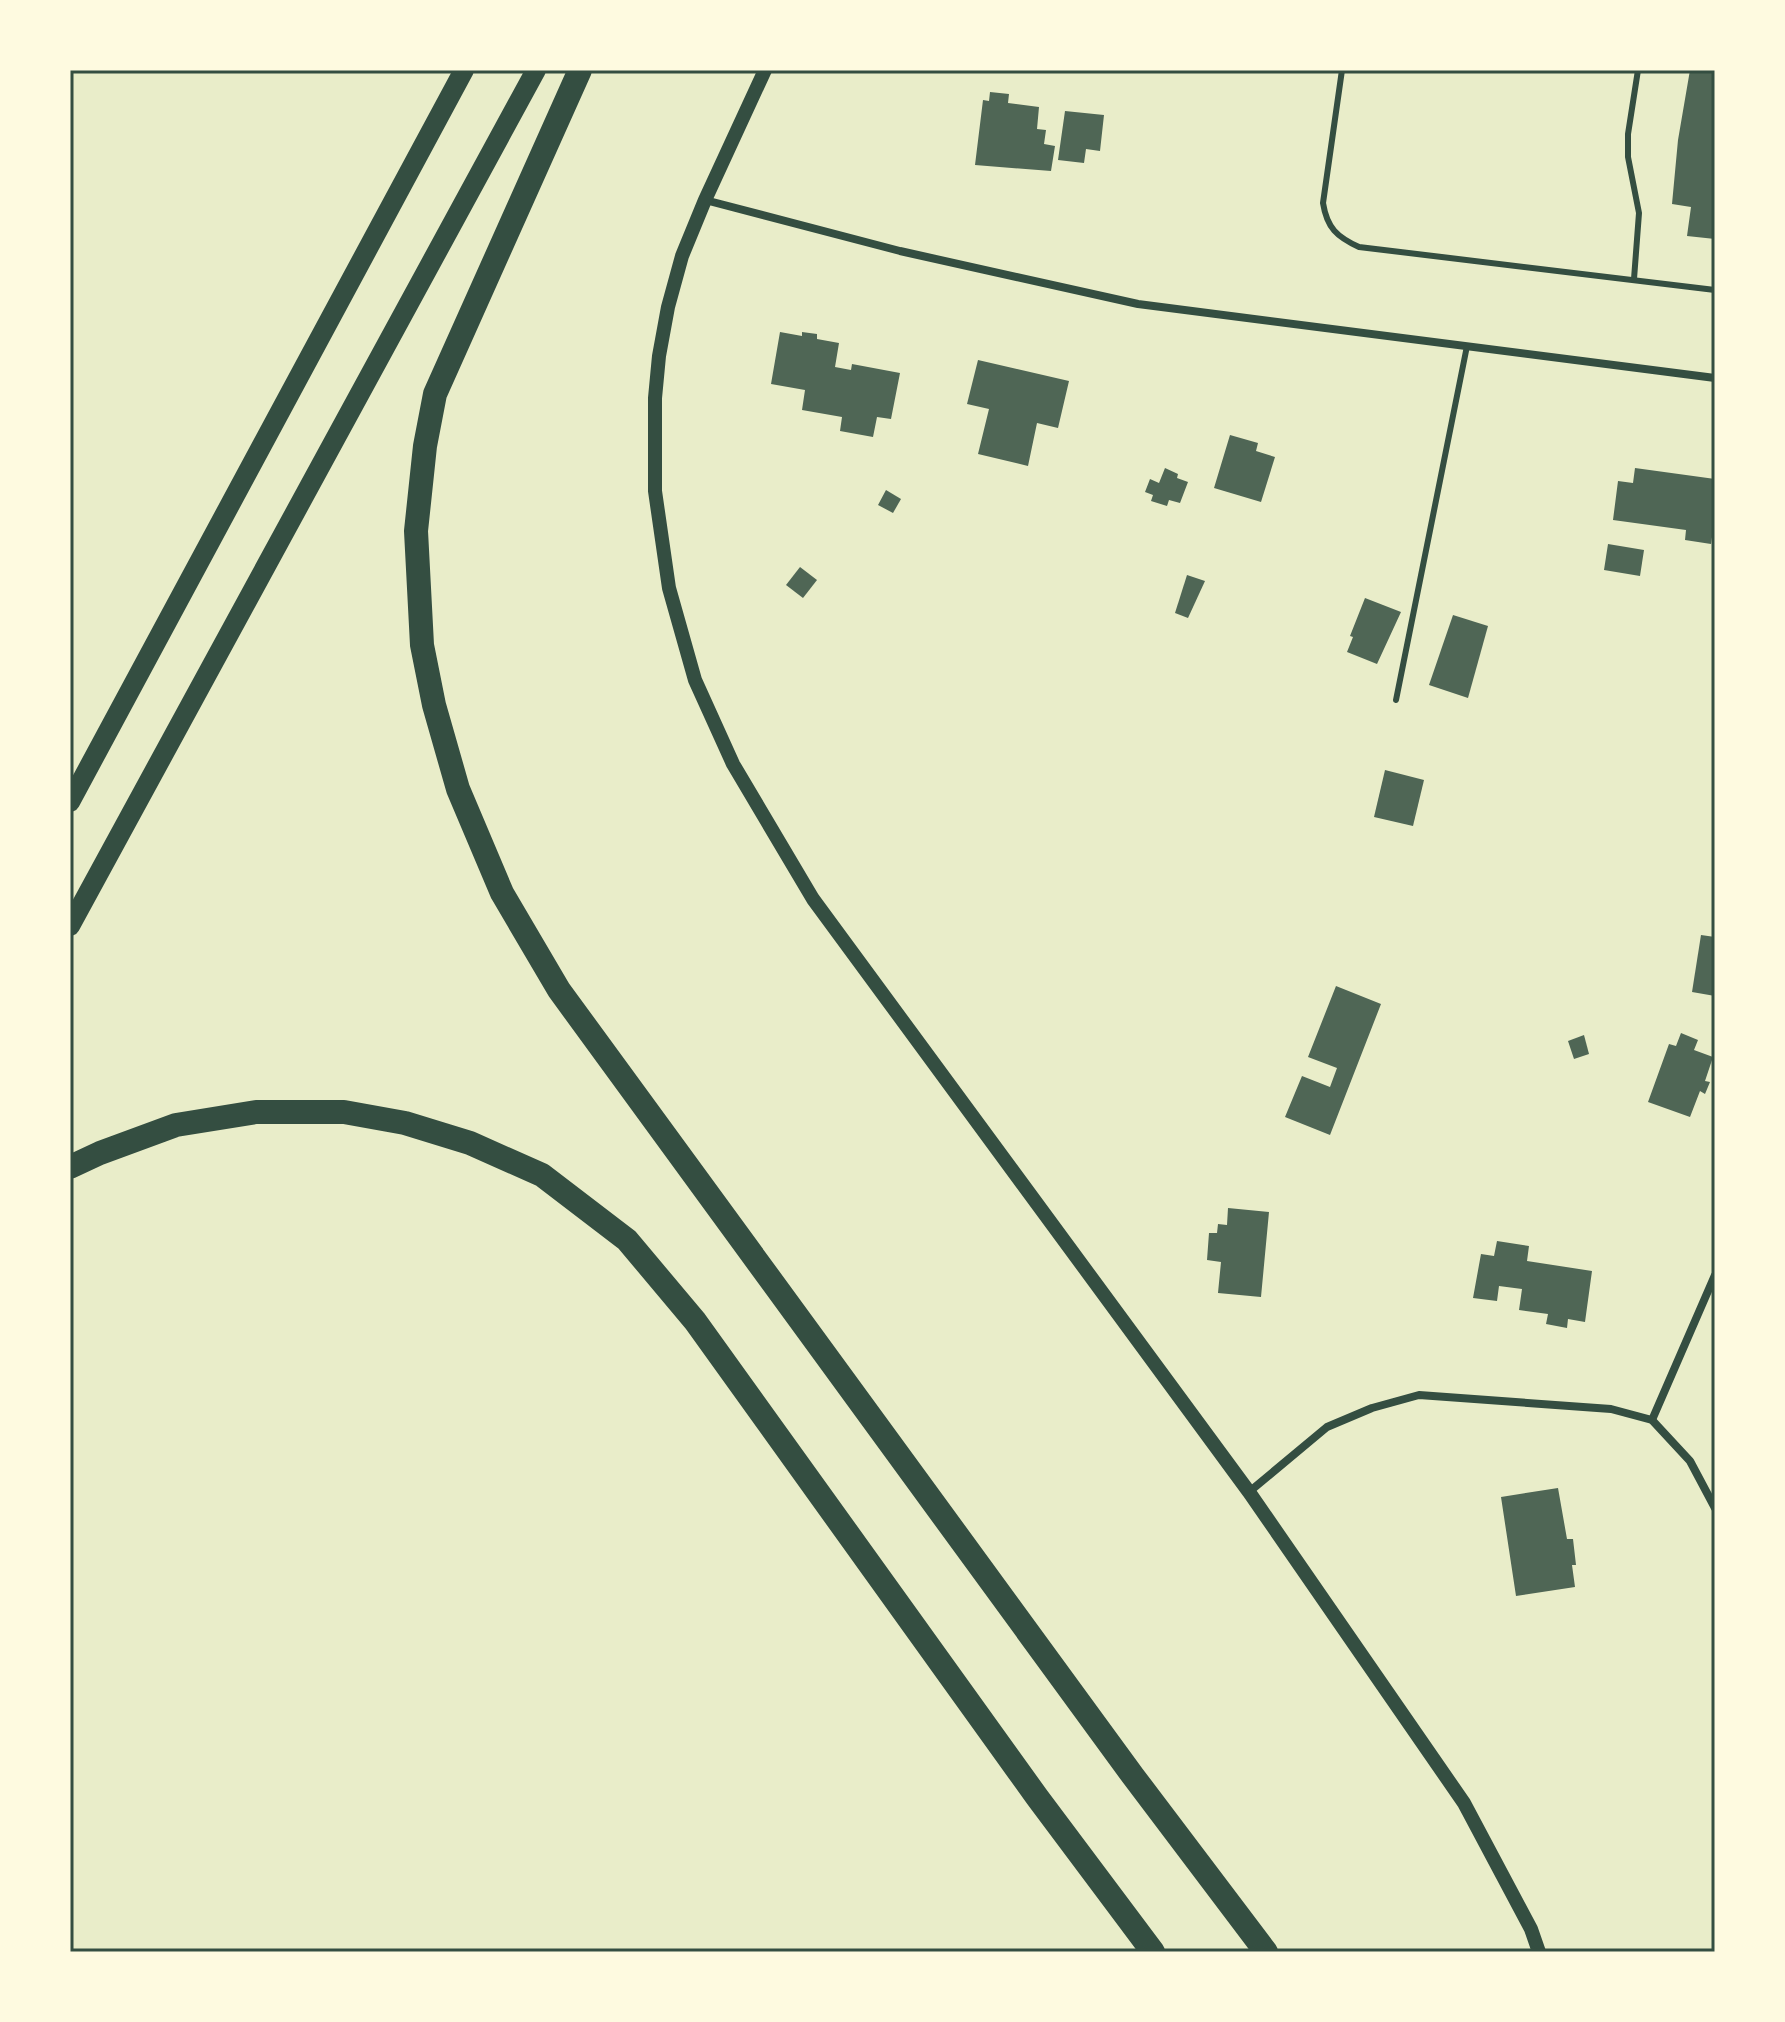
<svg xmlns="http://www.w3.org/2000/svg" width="1785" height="2022" font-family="Lora,serif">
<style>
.building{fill:#4f6655}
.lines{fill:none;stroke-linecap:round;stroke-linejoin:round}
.service{stroke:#344e41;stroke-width:6}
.minor{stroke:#344e41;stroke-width:8}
.tertiary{stroke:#344e41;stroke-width:14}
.primary{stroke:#344e41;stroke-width:20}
.motorway{stroke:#344e41;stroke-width:24}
.neatline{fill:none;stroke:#344e41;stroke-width:3}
</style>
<rect width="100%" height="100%" fill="#e9edc9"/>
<g class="building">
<path d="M1690 70H1715V239L1687 236 1691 207 1672 204 1678 140Z"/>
<path d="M990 92 1009 94 1008 103 1039 107 1037 129 1046 130 1044 144 1055 146 1051 171 975 165 983 100 989 101Z"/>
<path d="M1065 111 1104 115 1100 151 1086 149 1084 163 1058 160Z"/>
<path d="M780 332 802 336V332L817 334V339L839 343 835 367 851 370 852 364 900 373 891 419 877 417 873 437 840 431 842 417 802 410 805 390 771 384Z"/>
<path d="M978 360 1069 381 1058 428 1037 423 1028 466 978 454 989 409 967 404Z"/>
<path d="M1230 435 1258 443 1256 451 1275 457 1261 502 1214 488Z"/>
<path d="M1165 468 1178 474 1177 478 1188 482 1180 503 1169 500 1167 506 1151 501 1153 495 1145 492 1150 479 1159 483Z"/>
<path d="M1635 468 1715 479V516L1711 544 1685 540 1686 530 1613 520 1618 481 1633 483Z"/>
<path d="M886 490 901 499 893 513 878 505Z"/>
<path d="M1608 544 1644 550 1640 576 1604 570Z"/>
<path d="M800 567 817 580 803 598 786 585Z"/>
<path d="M1187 575 1205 581 1188 618 1175 613Z"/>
<path d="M1365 598 1401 612 1377 664 1347 652 1353 637 1350 636Z"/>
<path d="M1453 615 1488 626 1468 698 1429 685Z"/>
<path d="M1385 770 1424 780 1413 826 1374 817Z"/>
<path d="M1701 935 1715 937V996L1692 992Z"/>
<path d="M1336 986 1381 1004 1330 1135 1285 1117 1302 1076 1330 1087 1337 1068 1308 1057Z"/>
<path d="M1681 1033 1698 1040 1694 1050 1713 1057 1705 1081 1710 1082 1705 1094 1700 1091 1690 1117 1648 1102 1669 1044 1676 1046Z"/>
<path d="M1584 1035 1589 1054 1574 1059 1568 1041Z"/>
<path d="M1228 1208 1269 1212 1261 1297 1218 1293 1221 1262 1207 1260 1209 1233H1217L1218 1224 1227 1225Z"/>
<path d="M1497 1241 1529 1246 1527 1261 1592 1271 1585 1322 1568 1319 1567 1328 1546 1324 1548 1314 1519 1310 1522 1289 1499 1286 1497 1301 1473 1298 1481 1254 1494 1256Z"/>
<path d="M1558 1488 1567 1539H1573L1576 1565H1572L1575 1587 1516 1596 1501 1497Z"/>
</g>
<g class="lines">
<g class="service">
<path d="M1342 70 1323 203C1327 228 1337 237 1359 247L1715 290"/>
<path d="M1634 279 1639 213 1628 157V134L1638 70"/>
<path d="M1396 700 1467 346"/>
</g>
<g class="minor">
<path d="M705 200 900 251 1138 304 1715 378"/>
<path d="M1652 1420 1715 1275"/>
<path d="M1249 1492 1327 1427 1372 1408 1419 1395 1611 1409 1652 1420 1690 1461 1715 1508"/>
</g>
<path class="tertiary" d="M765 70 705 200 682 256 668 307 659 356 655 398V491L669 588 695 680 733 764 813 899 1249 1492 1464 1803 1531 1929 1539 1952"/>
<g class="primary">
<path d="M70 802 464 70"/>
<path d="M70 926 536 70"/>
</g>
<g class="motorway">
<path d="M580 70 435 394 425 446 416 531 422 645 434 705 458 789 502 893 559 990 1133 1776 1266 1952"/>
<path d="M70 1167 100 1153 176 1125 256 1112H344L405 1123 470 1143 542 1175 627 1240 695 1321 1037 1797 1153 1952"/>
</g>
</g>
<rect width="1785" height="2022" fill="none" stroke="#fefae0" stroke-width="144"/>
<rect x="72" y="72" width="1641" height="1878" class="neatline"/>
</svg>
